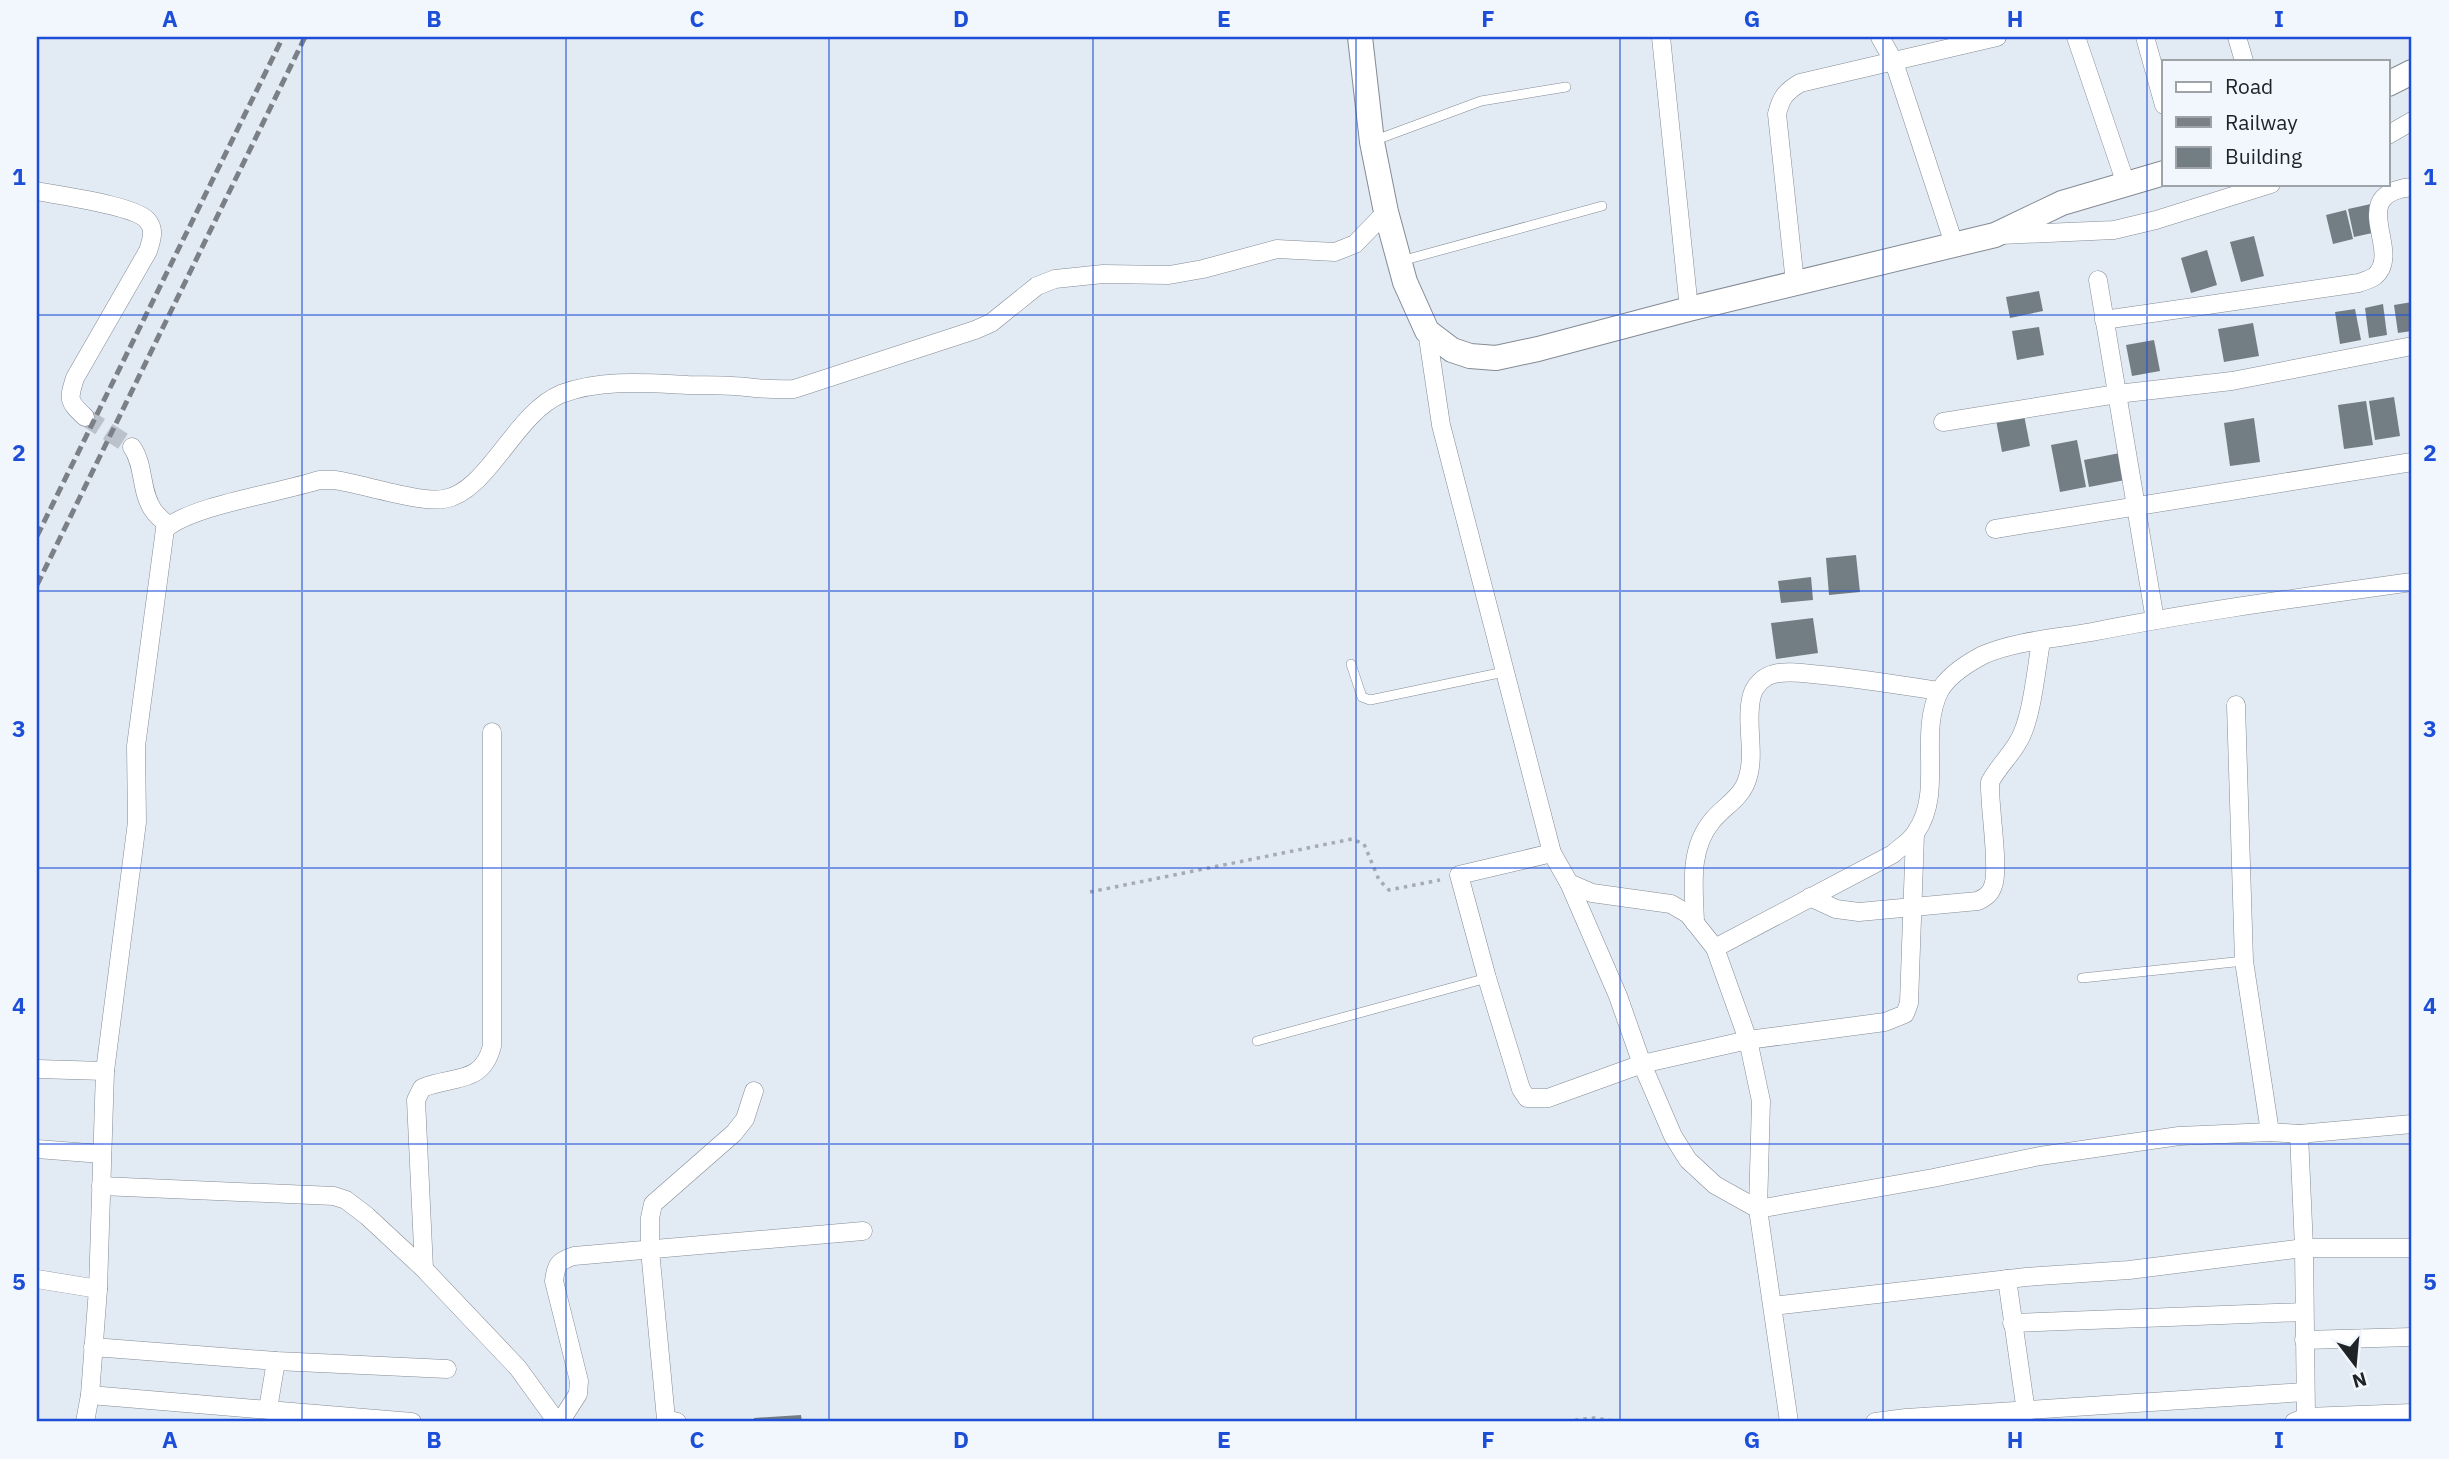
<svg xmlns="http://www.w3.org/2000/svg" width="2449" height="1459" font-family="'IBM Plex Sans',sans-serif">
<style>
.building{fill:#727e83}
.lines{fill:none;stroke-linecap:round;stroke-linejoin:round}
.street-tunnel{stroke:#bbc2cb;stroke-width:18;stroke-dasharray:18 9;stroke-linecap:butt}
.lane-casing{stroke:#848b94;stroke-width:10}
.street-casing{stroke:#848b94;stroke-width:19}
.secondary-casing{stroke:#848b94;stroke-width:26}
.path{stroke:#a5abb3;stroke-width:3.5;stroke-dasharray:3.5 5;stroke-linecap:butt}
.lane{stroke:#fff;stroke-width:9}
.street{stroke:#fff;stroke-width:18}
.secondary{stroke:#fff;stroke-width:24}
.rail{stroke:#7b8086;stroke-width:5;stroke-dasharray:10 5;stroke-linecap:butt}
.grid{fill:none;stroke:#1d4ed8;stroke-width:2;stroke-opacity:0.55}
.neatline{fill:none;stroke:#1d4ed8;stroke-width:2.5}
.grid-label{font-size:23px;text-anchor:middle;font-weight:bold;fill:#1d4ed8}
</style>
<rect width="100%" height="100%" fill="#e2eaf4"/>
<g class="building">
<path d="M2371 204 2377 232 2354 237 2348 209Z"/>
<path d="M2346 210 2353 239 2333 244 2326 215Z"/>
<path d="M2254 236 2264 276 2241 282 2230 242Z"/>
<path d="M2207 250 2217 285 2191 293 2181 258Z"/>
<path d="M2039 291 2043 311 2010 318 2006 297Z"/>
<path d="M2412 302V331L2398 333 2394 305Z"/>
<path d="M2383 304 2387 335 2369 338 2365 308Z"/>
<path d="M2355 309 2361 340 2340 344 2335 312Z"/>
<path d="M2253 323 2259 356 2224 362 2218 329Z"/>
<path d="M2039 327 2044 355 2017 360 2012 331Z"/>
<path d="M2154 340 2160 371 2132 376 2126 345Z"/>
<path d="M2394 397 2400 436 2375 440 2369 401Z"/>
<path d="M2366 401 2373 445 2344 449 2338 405Z"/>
<path d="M2024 415 2030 446 2002 452 1996 420Z"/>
<path d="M2254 418 2260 462 2230 466 2224 423Z"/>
<path d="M2077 440 2086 487 2060 492 2051 445Z"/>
<path d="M2120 453 2125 480 2089 487 2084 460Z"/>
<path d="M1856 555 1860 592 1829 595 1826 558Z"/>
<path d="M1811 577 1813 600 1781 603 1778 581Z"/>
<path d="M1813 618 1818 653 1776 659 1771 623Z"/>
<path d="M801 1415 802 1422H754V1418Z"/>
</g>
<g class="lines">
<path class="street-tunnel" d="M85 417 132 447"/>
<g class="lane-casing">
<g id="lane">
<path d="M1373 141 1481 101 1566 87"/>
<path d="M1401 261 1602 206"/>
<path d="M1351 664 1362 697 1370 700 1504 672"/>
<path d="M2082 978 2244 961"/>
<path d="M1257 1041 1487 978"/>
</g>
</g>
<g class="street-casing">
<g id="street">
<path d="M1661 37 1689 309"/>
<path d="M1880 37 1894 62 1954 244"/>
<path d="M2076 37 2126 184"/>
<path d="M2145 37 2164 105"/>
<path d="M2237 37 2244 61"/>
<path d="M2388 135 2412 121"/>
<path d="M37 191C60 196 133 205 147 220 156 230 151 241 148 251L75 378C68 400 68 401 85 417"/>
<path d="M2001 235 2114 230 2156 220 2271 184"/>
<path d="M2098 280 2155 620"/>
<path d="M1795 283 1777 114C1781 98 1785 92 1800 83L1997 37"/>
<path d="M2104 320 2359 283C2364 281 2371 279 2375 276 2404 251 2344 194 2412 187"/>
<path d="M1427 331 1441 425 1552 853 1569 883 1592 893 1671 904 1688 914 1715 948 1748 1040 1761 1101 1758 1209 1789 1422"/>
<path d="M1943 422 2117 394 2232 381 2412 346"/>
<path d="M132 447C145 466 140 491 153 510 157 516 163 521 169 526"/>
<path d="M1995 529 2412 462"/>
<path d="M2236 705 2244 961 2270 1132"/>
<path d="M1552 853 1459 875 1487 978 1521 1089 1527 1098H1548L1642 1064 1748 1040 1885 1022 1905 1014 1909 1003 1915 834"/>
<path d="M1569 883 1618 996 1642 1064 1673 1136 1688 1160 1715 1185 1758 1209 1933 1178 2040 1156 2179 1136 2270 1132 2299 1134 2412 1124"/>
<path d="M1810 897 1836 909 1859 912 1978 901C1985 897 1990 895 1993 886 2000 868 1989 807 1990 782 1998 767 2010 756 2018 742 2032 720 2036 669 2041 642"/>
<path d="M1695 923C1694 888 1688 850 1712 821 1722 808 1738 800 1745 785 1758 757 1744 724 1752 695 1755 685 1764 676 1774 674 1790 670 1807 674 1822 675 1862 679 1900 685 1939 691"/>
<path d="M1715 948 1893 854C1900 847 1911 841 1916 832 1944 792 1918 736 1939 692 1947 676 1968 663 1983 655 2015 641 2058 638 2092 632 2198 611 2305 597 2412 582"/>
<path d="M37 1069 105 1071"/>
<path d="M2299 1134 2304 1248 2306 1417"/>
<path d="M37 1149 102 1154"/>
<path d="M101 1186 334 1196 346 1200 367 1216 424 1269 518 1368 557 1422"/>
<path d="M424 1269 416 1100 422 1088C454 1075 482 1085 492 1046V732"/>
<path d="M37 1279 98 1289"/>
<path d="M2007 1279 2026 1412"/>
<path d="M1773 1306 2026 1277 2129 1270 2304 1248H2412"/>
<path d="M2012 1323 2304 1312"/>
<path d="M2304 1340 2412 1337"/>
<path d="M93 1347 276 1361 447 1369"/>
<path d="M90 1395 412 1422"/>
<path d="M268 1409 276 1361"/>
<path d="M85 1422 90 1395 98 1289 105 1071 137 822 136 746 165 529C193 505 280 493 319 480H335C362 484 420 503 444 499 488 492 515 413 561 394 601 379 647 383 688 385 707 385 727 385 746 387 763 389 777 390 794 389L975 330 991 323 1037 286 1055 279 1103 274 1169 275 1203 269 1277 249 1335 252 1355 244 1386 212"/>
<path d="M560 1422 578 1394 579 1381 554 1281C556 1265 558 1261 574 1256L863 1231"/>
<path d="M677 1422 666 1419 650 1250V1218L653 1204 734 1133 745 1119 754 1091"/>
<path d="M1875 1422 1906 1418 2305 1392"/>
<path d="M2294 1422 2306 1417 2412 1413"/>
</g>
</g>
<g class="secondary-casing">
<g id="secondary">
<path d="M1360 37 1372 142 1386 212 1405 282 1427 331 1452 350 1470 356 1496 358 1538 349 1689 309 1995 235 2062 203 2164 173"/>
<path d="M2388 84 2412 72"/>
</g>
</g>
<g class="path">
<path d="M1090 892 1352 839 1364 844 1379 880 1389 890 1440 880"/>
<path d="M1558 1422 1594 1418 1620 1422"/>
</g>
<use href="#lane" class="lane"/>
<use href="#street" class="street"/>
<use href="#secondary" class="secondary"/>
<g class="rail">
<path d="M37 536 283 37"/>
<path d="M37 585 305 37"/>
</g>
</g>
<path class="grid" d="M302 37V1422M566 37V1422M829 37V1422M1093 37V1422M1356 37V1422M1620 37V1422M1883 37V1422M2147 37V1422M37 315H2412M37 591H2412M37 868H2412M37 1144H2412"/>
<rect width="2449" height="1459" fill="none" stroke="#f2f7fd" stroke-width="77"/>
<rect x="2162" y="60" width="228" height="126" fill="#f2f7fd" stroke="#9ea3a7" stroke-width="2"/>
<rect x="2176" y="82" width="35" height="10" fill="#ffffff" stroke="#9ea3a7" stroke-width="2"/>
<text x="2225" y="94" font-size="21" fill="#212427">Road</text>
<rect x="2176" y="117" width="35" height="10" fill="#7b8086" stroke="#9ea3a7" stroke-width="2"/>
<text x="2225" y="130" font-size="21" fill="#212427">Railway</text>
<rect x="2176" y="147" width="35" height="21" fill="#727e83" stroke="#9ea3a7" stroke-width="2"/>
<text x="2225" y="164" font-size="21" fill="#212427">Building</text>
<g transform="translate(2355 1364) rotate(164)" stroke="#f2f7fd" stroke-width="5" paint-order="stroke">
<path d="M0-5L12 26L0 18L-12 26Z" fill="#212427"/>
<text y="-10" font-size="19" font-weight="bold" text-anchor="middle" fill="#212427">N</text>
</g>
<rect x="38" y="38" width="2372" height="1382" class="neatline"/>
<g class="grid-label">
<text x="170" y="27">A</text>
<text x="434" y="27">B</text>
<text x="697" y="27">C</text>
<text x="961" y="27">D</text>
<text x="1224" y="27">E</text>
<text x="1488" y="27">F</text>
<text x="1752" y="27">G</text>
<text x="2015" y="27">H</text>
<text x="2279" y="27">I</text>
<text x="19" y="185">1</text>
<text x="2430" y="185">1</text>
<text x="19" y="461">2</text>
<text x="2430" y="461">2</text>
<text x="19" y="737">3</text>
<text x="2430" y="737">3</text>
<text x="19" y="1014">4</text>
<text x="2430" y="1014">4</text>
<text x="19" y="1290">5</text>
<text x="2430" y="1290">5</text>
<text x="170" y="1448">A</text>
<text x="434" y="1448">B</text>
<text x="697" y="1448">C</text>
<text x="961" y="1448">D</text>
<text x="1224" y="1448">E</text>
<text x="1488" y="1448">F</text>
<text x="1752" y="1448">G</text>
<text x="2015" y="1448">H</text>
<text x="2279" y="1448">I</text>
</g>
</svg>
